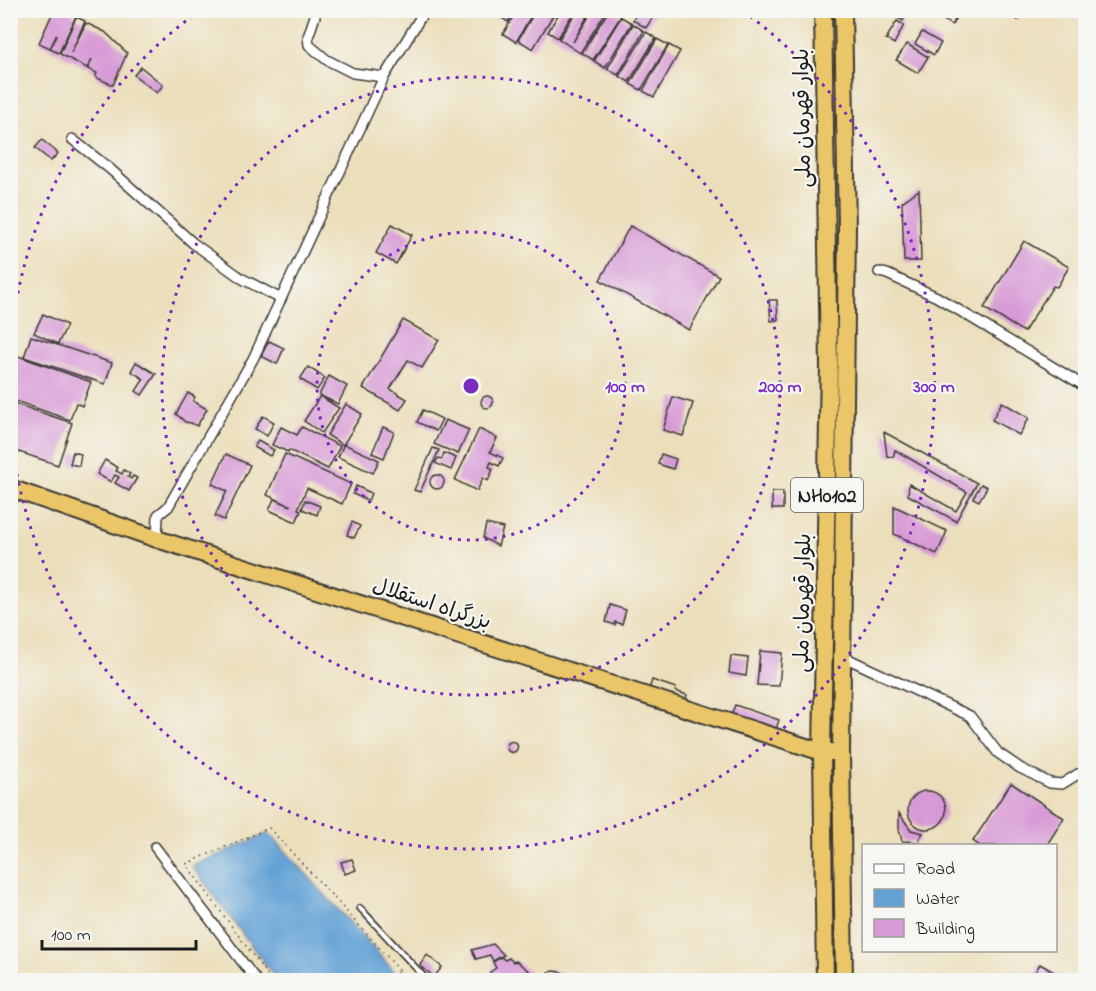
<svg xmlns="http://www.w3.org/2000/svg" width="1096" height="991" font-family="'Indie Flower','Playpen Sans Arabic',sans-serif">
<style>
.water{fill:#64a2d6;stroke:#405f79;stroke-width:1.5}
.building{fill:#d79ad6}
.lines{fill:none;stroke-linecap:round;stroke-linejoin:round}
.lane-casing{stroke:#3b3934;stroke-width:8}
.street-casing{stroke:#3b3934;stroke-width:12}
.highway-casing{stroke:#3b3934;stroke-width:20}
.path{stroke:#3b3934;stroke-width:1.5;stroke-dasharray:1.5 4.5;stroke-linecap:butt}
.lane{stroke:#fff;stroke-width:4.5}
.street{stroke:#fff;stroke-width:9}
.highway{stroke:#eac669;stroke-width:16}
.ring{fill:none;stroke:#7b2cbf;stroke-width:3;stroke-dasharray:3 6}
.labels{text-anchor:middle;stroke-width:4.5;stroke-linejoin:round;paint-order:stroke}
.shield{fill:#f6f6f2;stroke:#5d5d5c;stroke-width:1.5}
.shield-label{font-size:20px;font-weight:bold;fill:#1c1c1c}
.street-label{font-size:21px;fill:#1c1c1c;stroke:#f6f6f2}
.centre{fill:#7b2cbf;stroke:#f6f6f2;stroke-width:3}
.ring-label{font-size:18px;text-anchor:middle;font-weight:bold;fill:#7b2cbf;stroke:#f6f6f2;stroke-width:4.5;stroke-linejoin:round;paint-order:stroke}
</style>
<rect width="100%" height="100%" fill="#f6f6f2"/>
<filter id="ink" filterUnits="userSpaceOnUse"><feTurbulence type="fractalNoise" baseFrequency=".0167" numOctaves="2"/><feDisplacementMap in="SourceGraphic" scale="12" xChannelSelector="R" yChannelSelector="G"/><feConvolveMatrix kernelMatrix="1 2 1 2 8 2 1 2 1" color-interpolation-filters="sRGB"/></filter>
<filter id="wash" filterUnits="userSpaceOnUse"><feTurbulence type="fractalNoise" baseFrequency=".008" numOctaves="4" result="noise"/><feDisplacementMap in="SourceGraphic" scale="24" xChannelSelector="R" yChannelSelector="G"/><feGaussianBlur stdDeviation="1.35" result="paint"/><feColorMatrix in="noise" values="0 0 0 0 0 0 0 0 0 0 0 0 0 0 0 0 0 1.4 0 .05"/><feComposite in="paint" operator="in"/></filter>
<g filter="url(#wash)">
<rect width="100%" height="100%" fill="#ebdeba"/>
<path class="water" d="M269 833 393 970 400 980H277L192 866Z"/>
<g id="blocks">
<g class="building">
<path d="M54 10H66L76 16 59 53 50 49 57 34 50 48 39 43Z"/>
<path d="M489 10H515L508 22Z"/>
<path d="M517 10H534L516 42 503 34Z"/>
<path d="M536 10H556L533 49 518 40Z"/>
<path d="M561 10H575L558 38 548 32Z"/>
<path d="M577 10H591L573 42 593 10H607L580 53 559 39Z"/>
<path d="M609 10H612L621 16 593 60 582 53Z"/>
<path d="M639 10H657L646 28 633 20Z"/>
<path d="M889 10H909L903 21 888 13Z"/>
<path d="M926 10H955L959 13 952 25Z"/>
<path d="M1003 10H1024L1018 20Z"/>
<path d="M76 17 85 21 71 53 86 23 105 32 127 53 113 85 95 77 97 73 88 69 92 59 87 68 60 54Z"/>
<path d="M621 17 632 23 605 68 594 61Z"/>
<path d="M897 21 904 25 894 44 886 39Z"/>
<path d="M633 24 644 31 618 75 607 69Z"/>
<path d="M646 32 656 38 629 82 619 76Z"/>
<path d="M922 32 941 43 934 55 915 44Z"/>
<path d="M657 39 668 45 641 90 630 84Z"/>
<path d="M907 44 928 57 918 73 896 60Z"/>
<path d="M669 45 680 51 654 97 643 91Z"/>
<path d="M141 67 163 85 157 93 134 75Z"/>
<path d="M42 140 58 153 51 161 35 148Z"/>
<path d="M919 190 921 261H904L902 202Z"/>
<path d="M392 224 412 235 396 264 376 253Z"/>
<path d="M630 226 719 276 689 330 600 280Z"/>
<path d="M1024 241 1069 267 1057 287 1053 286 1024 332 984 308Z"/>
<path d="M769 300H777L778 320 771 321Z"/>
<path d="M43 314 67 325 58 344 34 333Z"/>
<path d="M403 320 439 340 422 368 408 360 390 389 407 399 400 410 363 388Z"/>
<path d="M31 336 112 363 105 384 24 357Z"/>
<path d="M269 341 284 348 277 364 261 356Z"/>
<path d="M18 356 91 382 82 406 76 403 70 420 10 399V377Z"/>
<path d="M136 362 156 374 142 395 136 391 144 379 131 371Z"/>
<path d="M308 367 325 378 317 390 300 379Z"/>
<path d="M329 376 347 386 338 404 319 395Z"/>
<path d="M188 393 195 397 193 401 207 409 197 426 191 423 185 422 181 418 176 414Z"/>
<circle cx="487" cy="402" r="6"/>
<path d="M320 396 339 408 322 433 304 421Z"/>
<path d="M673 397 693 403 683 436 663 430Z"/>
<path d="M10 402 72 423 58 465 10 449Z"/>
<path d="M1002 402 1029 418 1019 435 992 420Z"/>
<path d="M346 404 362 414 343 445 327 435Z"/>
<path d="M423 410 442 419 436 431 417 422Z"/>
<path d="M263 416 274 422 267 436 255 429Z"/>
<path d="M445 420 469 430 458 454 434 444Z"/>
<path d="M281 427 297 435 302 427 340 446 328 469 289 450 288 452 272 445Z"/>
<path d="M383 427 394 432 384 458 372 453Z"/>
<path d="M479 429 497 438 490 452 503 458 499 466 491 462 489 467 493 469 488 481 483 478 477 491 455 480Z"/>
<path d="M884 432 977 483 956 521 908 495 909 484 956 511 967 492 895 450 893 457 887 456Z"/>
<path d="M258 441 274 450 270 456 254 447Z"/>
<path d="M344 444 379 460 373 473 338 457Z"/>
<path d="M433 448 439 450 420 492 414 490Z"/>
<path d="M73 452 81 454 79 466 70 464Z"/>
<path d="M444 453 456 458 451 470 435 463 438 458 442 459Z"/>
<path d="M226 454 250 465 224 520 215 516 227 491 212 484Z"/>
<path d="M285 454 351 484 342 504 307 488 298 509 301 511 296 522 269 510 274 499 291 506 267 495Z"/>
<path d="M661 454 676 459 673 469 658 464Z"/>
<path d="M105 460 118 468 116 471 122 474 124 470 130 474 128 477 131 479 133 476 137 478 129 491 115 483 119 477 115 475 111 482 97 474Z"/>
<circle cx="437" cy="482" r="7"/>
<path d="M981 484 987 487 979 501 973 498Z"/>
<path d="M356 486 371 493 368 501 353 494Z"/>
<rect x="772" y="492" width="11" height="17"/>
<path d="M305 500 320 506 317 515 302 509Z"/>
<path d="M894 506 947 531 937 554 894 534Z"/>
<path d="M352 522 360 526 354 538 347 535Z"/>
<path d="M486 524 503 528 498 546 483 538Z"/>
<path d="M610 605 626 610 622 624 615 622V625L606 622Z"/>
<path d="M760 651 782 653 779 686 757 685Z"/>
<path d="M731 656 748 658 746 676 729 673Z"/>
<path d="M652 680 676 688 675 691 687 695 685 702 649 690Z"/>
<path d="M735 705 779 720 775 732 731 716Z"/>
<circle cx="512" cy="747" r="5.5"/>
<path d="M1011 783 1064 818 1046 846H980L973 841Z"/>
<circle cx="927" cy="810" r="19"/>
<path d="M899 813 911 830 923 833 919 839 920 842 902 841 899 829Z"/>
<path d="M352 859 356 870 345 874 341 862Z"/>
<path d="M493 944 504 955 493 961 490 955 476 959 472 950Z"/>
<path d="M427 955 442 967 434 977 420 965Z"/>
<path d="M501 957 505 960 509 958 513 962 516 961 533 974 541 977 547 976 548 972 554 971 561 972 566 975 562 980H517L514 978 512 980H489L493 977 490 972 496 968 493 962Z"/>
<path d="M1040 964 1061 976 1059 980H1030Z"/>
</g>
</g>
</g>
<g filter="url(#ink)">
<use href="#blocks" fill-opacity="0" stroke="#3b3934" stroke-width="1.5"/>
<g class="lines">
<g class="lane-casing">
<path id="lane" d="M360 908 427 980"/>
</g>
<g class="street-casing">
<g id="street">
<path d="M312 10 315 13V16L308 37 309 45 327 60 353 73 384 77"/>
<path d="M72 139 110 169 193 243 241 278 281 299"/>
<path d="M879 272 887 274 937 297 1086 387"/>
<path d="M157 539 158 515 168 507 253 359 384 77 425 10"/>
<path d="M842 656 970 716 998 753 1020 768 1050 783 1062 784 1078 774 1086 773"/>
<path d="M155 847 256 980"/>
</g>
</g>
<g class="highway-casing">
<g id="highway">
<path d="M823 10 829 365 822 752 825 980"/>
<path d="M843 10 847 228 841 753 844 980"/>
<path d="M10 488 157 539 822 752H832"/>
</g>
</g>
<g class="path">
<path d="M271 980 186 864 269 828 328 891 408 980"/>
<path d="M387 980 400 970"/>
</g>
<use href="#lane" class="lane"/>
<use href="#street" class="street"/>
<use href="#highway" class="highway"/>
</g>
</g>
<g class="ring">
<circle cx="471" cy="386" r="154"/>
<circle cx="471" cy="386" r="309"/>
<path d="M11 338A463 463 0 0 1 199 11M743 11A463 463 0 1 1 11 434"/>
</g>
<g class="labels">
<rect class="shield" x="791" y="478" width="72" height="34" rx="4.5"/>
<g class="shield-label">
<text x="827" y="502">NH0102</text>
</g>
<g class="street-label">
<text transform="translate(802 118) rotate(-91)" y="7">بلوار قهرمان ملی</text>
<text transform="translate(432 603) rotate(18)" y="7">بزرگراه استقلال</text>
<text transform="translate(802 603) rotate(-89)" y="7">بلوار قهرمان ملی</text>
</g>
</g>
<circle cx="471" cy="386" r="9" class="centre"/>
<g class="ring-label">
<text x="625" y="392">100 m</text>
<text x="780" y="392">200 m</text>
<text x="934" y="392">300 m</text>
</g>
<rect width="1096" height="991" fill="none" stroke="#f6f6f2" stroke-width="36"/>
<rect x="862" y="844" width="195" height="108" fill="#f6f6f2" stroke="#9f9f9c" stroke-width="1.5"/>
<rect x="874" y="864" width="30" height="9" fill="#ffffff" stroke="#9f9f9c" stroke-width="1.5"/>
<text x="916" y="874" font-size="18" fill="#1c1c1c">Road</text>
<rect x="874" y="889" width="30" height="18" fill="#64a2d6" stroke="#9f9f9c" stroke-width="1.5"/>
<text x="916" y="904" font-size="18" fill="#1c1c1c">Water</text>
<rect x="874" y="919" width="30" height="18" fill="#d79ad6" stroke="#9f9f9c" stroke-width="1.5"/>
<text x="916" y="934" font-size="18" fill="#1c1c1c">Building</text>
<path d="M42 940v9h154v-9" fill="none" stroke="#1c1c1c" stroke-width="3"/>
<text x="51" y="940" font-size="18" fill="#1c1c1c" stroke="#f6f6f2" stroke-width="4.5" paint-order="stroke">100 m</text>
</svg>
